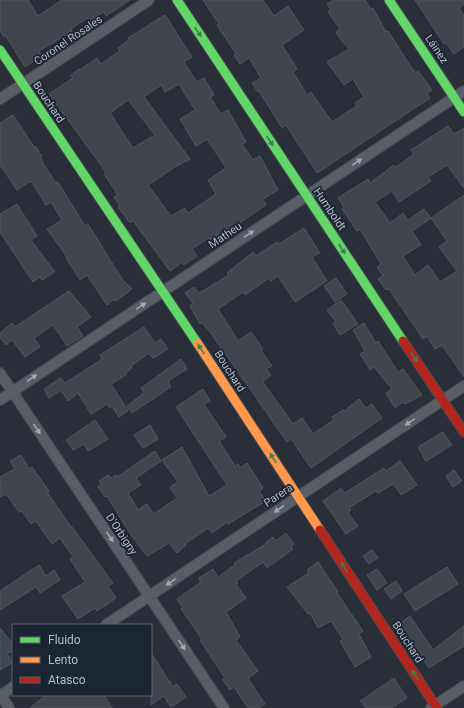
<svg xmlns="http://www.w3.org/2000/svg" width="464" height="708" font-family="Roboto,sans-serif">
<style>
.building{fill:#41454e;stroke:#51565f;fill-rule:evenodd}
.lines{fill:none;stroke-linecap:round;stroke-linejoin:round}
.street-casing{stroke:#454a51;stroke-width:12}
.fast-casing{stroke:#454a51;stroke-width:11}
.slow-casing{stroke:#454a51;stroke-width:11}
.jam-casing{stroke:#454a51;stroke-width:11}
.street{stroke:#595e66;stroke-width:10}
.fast{stroke:#63d668;stroke-width:9}
.slow{stroke:#ff974d;stroke-width:9}
.jam{stroke:#b3261e;stroke-width:9}
.oneway{fill:#407e4e}
.oneway2{fill:#a1a8b5}
.labels{text-anchor:middle;stroke-width:3.5;stroke-linejoin:round;paint-order:stroke}
.street-label{font-size:11px;fill:#b3bbc9;stroke:#1c2533}
</style>
<rect width="100%" height="100%" fill="#292e38"/>
<g class="building">
<path d="M0 0H28L38 16 62 0H130L106 16 104 12 89 21 87 18 71 29 72 31 39 51 42 56 25 67 6 36 4 37 0 30Z"/>
<path d="M203 0H263L274 16 288 6 304 30 282 45 297 69 293 72 307 95 311 92 332 122 357 106 355 103 364 97 353 79 344 85 327 62 349 49 338 36 336 32 340 29 328 12 331 10 327 4 334 0H365L371 9 373 8 386 32 388 31 411 67 416 73 418 71 432 90 427 94 430 98 317 173 286 125 282 128 259 91 258 92 252 83 261 78 249 58 240 64 234 55 236 54 217 25 219 24Z"/>
<path d="M415 0H464V4L459 8 464 15V47L454 54 446 43 444 44Z"/>
<path d="M165 15 192 57 184 62 197 82 204 78 214 95 210 97 221 114 228 110 246 142 242 144 253 160 260 156 278 190 263 199 266 205 225 233 224 230 210 240 209 238 192 249 197 256 184 265 182 262 170 271 133 221 130 223 118 207 120 206 114 197 118 195 104 174 106 172 49 94 73 78 71 75 79 69 80 70 97 58 101 64 120 51 118 48 129 40 128 38ZM179 84 195 110 180 119 196 146 207 139 226 168 208 180 216 194 188 213 185 208 171 216 148 185 178 165 190 159 144 97 161 85 165 92ZM128 100 155 135 133 148 110 113Z"/>
<path d="M13 115 34 147 35 146 42 156 41 157 43 163 56 183 58 182 85 226 88 224 122 279 132 289 116 301 114 299 107 305 87 275 80 280 66 258 67 257 47 229 62 220 51 202 46 205 31 181 17 190 0 165V123Z"/>
<path d="M448 126 454 134 464 128V188L447 165 428 177 431 181 399 202 392 191 375 202 390 223 403 213 408 220 424 209 431 218 412 231 421 245 403 256 415 275 428 265 440 282 457 271 439 247 447 241 431 218 464 195V377L442 345 435 349 427 336 423 339 389 289 386 290 378 279 383 276 377 267 381 264 360 229 357 231 342 209 344 207 338 198 368 179 370 183 394 165 396 167 414 154 411 150Z"/>
<path d="M17 204 37 236 31 240 55 272 42 280 40 277 33 282 0 232V214Z"/>
<path d="M304 228 320 253 312 257 327 281 295 302 278 276 271 281 269 278 245 295 243 292 218 309 238 341 251 332 263 349 261 350 272 366 266 369 271 375 263 382 293 424 302 418 313 434 334 420 332 417 343 410 344 411 359 399 366 408 372 404 382 418 311 468 291 439 287 442 210 332 202 323 200 324 190 306 193 303 185 293 194 287 199 293 229 275 227 273 253 252 256 256 277 242 279 244Z"/>
<path d="M336 278 347 294 335 302 324 286Z"/>
<path d="M69 291 91 317 77 327 83 336 67 346 53 325 34 338 40 347 25 357 12 340 6 345 0 338V333L12 323 15 327Z"/>
<path d="M341 300 358 324 340 335 333 324 336 322 327 310Z"/>
<path d="M364 323 376 343 378 341 398 372 403 369 422 395 405 404 403 402 395 408 386 393 392 389 374 367 370 370 360 354 365 351 353 330Z"/>
<path d="M144 327 155 343 161 339 168 349 153 358 149 353 131 366 132 368 126 372 127 374 111 384 128 411 119 417 112 406 110 408 107 404 91 414 78 393 68 401 61 390 49 398 44 389 61 378 65 383 76 376 102 359 100 355Z"/>
<path d="M181 359 187 369 168 381 171 387 132 413 127 406 144 393 141 388Z"/>
<path d="M203 389 210 401 204 404 226 437 219 441 235 466 238 464 240 468 247 463 263 488 259 491 266 501 228 524 227 522 212 533 208 528 185 544 186 545 177 553 169 543 147 556 129 532 107 496 105 497 98 487 102 485 99 481 108 475 111 478 116 475 117 477 155 451 161 461 136 478 141 485 128 493 138 510 147 504 154 514 177 498 170 487 178 482 162 460 182 447 209 496 227 485 176 407Z"/>
<path d="M95 420 108 439 88 451 84 444 73 450 66 440Z"/>
<path d="M150 425 158 439 143 448 134 435Z"/>
<path d="M443 432 452 445 426 461 418 447Z"/>
<path d="M21 455 29 469 32 467 49 491 47 492 71 527H72L113 583 108 586 116 598 97 611 95 608 78 619 62 596 85 582 70 559 73 557 60 538 52 544 36 521 31 524 22 511 19 512 6 494 0 497V477L15 469 10 461Z"/>
<path d="M400 461 417 485 401 495 393 484 378 493 376 491 349 508 351 510 348 513 358 526 346 534 323 501 341 488 345 493 384 468 386 471Z"/>
<path d="M454 470 462 481 453 487 446 476Z"/>
<path d="M286 533 294 544 291 547 293 549 267 568 263 562 236 581 238 583 236 584 246 598 226 612 240 637 236 640 258 671 248 678 265 704 259 708H248L234 687 230 690 222 679 225 678 200 640 202 639 181 609 183 608 177 599 201 582 199 578 213 569 218 577 235 565 234 563 266 544 265 543 273 537 276 541Z"/>
<path d="M372 550 378 558 369 564 363 556Z"/>
<path d="M318 562 338 592 337 593 363 631 359 634 371 657 355 667 340 641 343 639 331 621 318 628 310 613 308 614 287 587 309 573 307 570Z"/>
<path d="M39 565 46 576 54 570 60 580 40 593 36 587 0 610V591Z"/>
<path d="M447 567 458 584 415 611 404 594Z"/>
<path d="M377 569 387 583 377 590 367 575Z"/>
<path d="M396 581 402 591 391 599 384 589Z"/>
<path d="M410 616 433 650 464 626V646L429 668 399 624Z"/>
<path d="M0 628 13 645V650L7 654 13 662 0 670Z"/>
<path d="M151 653 173 687 177 684 186 697 171 707 164 696 151 705Z"/>
<path d="M394 678 407 698 391 708H366L360 701Z"/>
<path d="M46 695H104L112 708H30Z"/>
</g>
<g class="lines">
<g class="street-casing">
<g id="street">
<path d="M0 99 149 0"/>
<path d="M0 373 224 708"/>
<path d="M0 400 464 91"/>
<path d="M106 625 464 386"/>
<path d="M0 694 9 708"/>
<path d="M0 696 13 687"/>
<path d="M431 708 464 686"/>
</g>
</g>
<g class="fast-casing">
<g id="fast">
<path d="M177 0 403 341"/>
<path d="M389 0 464 112"/>
<path d="M0 50 198 344"/>
</g>
</g>
<g class="slow-casing">
<path id="slow" d="M198 344 320 530"/>
</g>
<g class="jam-casing">
<g id="jam">
<path d="M403 341 464 432"/>
<path d="M320 530 437 708"/>
</g>
</g>
<use href="#street" class="street"/>
<use href="#fast" class="fast"/>
<use href="#slow" class="slow"/>
<use href="#jam" class="jam"/>
</g>
<defs><path id="oneway-solid" d="M-6-.8H1V-3.2L6.5 0L1 3.2V.8H-6Z"/></defs>
<g class="oneway">
<use href="#oneway-solid" transform="translate(198 32) rotate(56)"/>
<use href="#oneway-solid" transform="translate(270 141) rotate(56)"/>
<use href="#oneway-solid" transform="translate(342 249) rotate(56)"/>
<use href="#oneway-solid" transform="translate(201 349) rotate(-123)"/>
<use href="#oneway-solid" transform="translate(414 357) rotate(56)"/>
<use href="#oneway-solid" transform="translate(273 458) rotate(-123)"/>
<use href="#oneway-solid" transform="translate(344 567) rotate(-123)"/>
<use href="#oneway-solid" transform="translate(415 675) rotate(-123)"/>
</g>
<g class="oneway2">
<use href="#oneway-solid" transform="translate(357 162) rotate(-34)"/>
<use href="#oneway-solid" transform="translate(249 234) rotate(-34)"/>
<use href="#oneway-solid" transform="translate(141 306) rotate(-34)"/>
<use href="#oneway-solid" transform="translate(32 378) rotate(-34)"/>
<use href="#oneway-solid" transform="translate(410 422) rotate(146)"/>
<use href="#oneway-solid" transform="translate(37 429) rotate(56)"/>
<use href="#oneway-solid" transform="translate(279 509) rotate(146)"/>
<use href="#oneway-solid" transform="translate(110 537) rotate(56)"/>
<use href="#oneway-solid" transform="translate(171 582) rotate(146)"/>
<use href="#oneway-solid" transform="translate(182 645) rotate(56)"/>
</g>
<g class="labels">
<g class="street-label">
<text transform="translate(68 40) rotate(-34)" y="4">Coronel Rosales</text>
<text transform="translate(437 49) rotate(56)" y="4">Láinez</text>
<text transform="translate(49 102) rotate(56)" y="4">Bouchard</text>
<text transform="translate(330 209) rotate(56)" y="4">Humboldt</text>
<text transform="translate(225 235) rotate(-34)" y="4">Matheu</text>
<text transform="translate(230 371) rotate(57)" y="4">Bouchard</text>
<text transform="translate(278 495) rotate(-34)" y="4">Parera</text>
<text transform="translate(122 534) rotate(56)" y="4">D'Orbigny</text>
<text transform="translate(408 642) rotate(57)" y="4">Bouchard</text>
</g>
</g>
<rect x="12" y="624" width="140" height="72" fill="#1c2533" stroke="#58616f"/>
<rect x="20" y="637" width="20" height="6" fill="#63d668" stroke="#58616f"/>
<text x="48" y="644" font-size="12" fill="#b3bbc9">Fluido</text>
<rect x="20" y="657" width="20" height="6" fill="#ff974d" stroke="#58616f"/>
<text x="48" y="664" font-size="12" fill="#b3bbc9">Lento</text>
<rect x="20" y="677" width="20" height="6" fill="#b3261e" stroke="#58616f"/>
<text x="48" y="684" font-size="12" fill="#b3bbc9">Atasco</text>
</svg>
